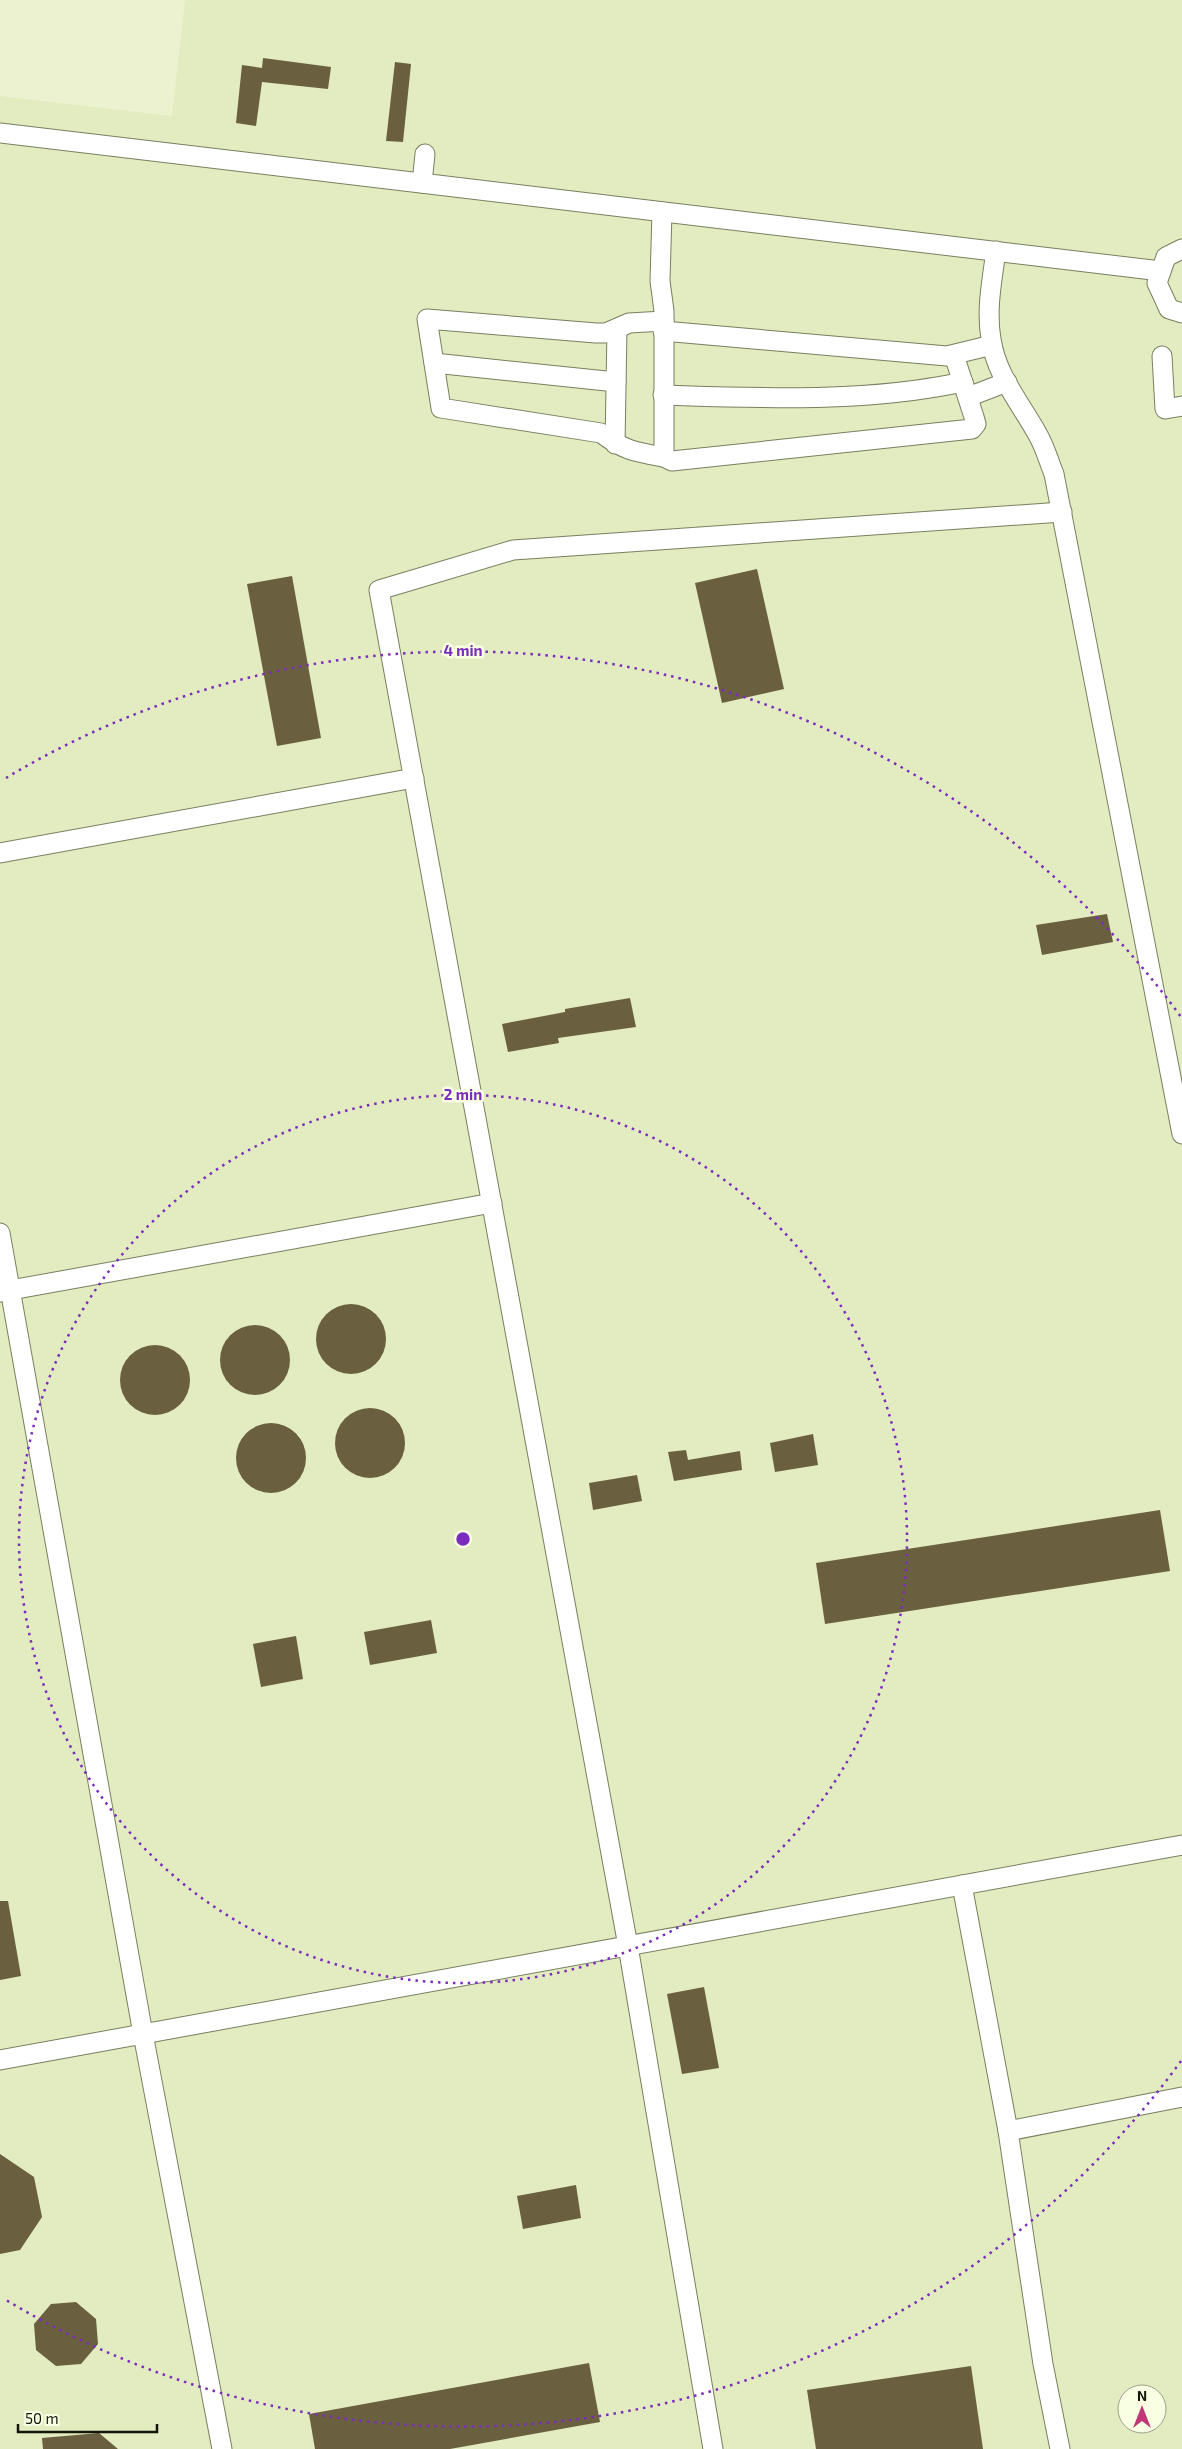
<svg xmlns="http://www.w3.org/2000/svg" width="1182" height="2449" font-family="'Exo 2',sans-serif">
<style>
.built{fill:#e3ebc1;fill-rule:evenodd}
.building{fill:#6a5f3e}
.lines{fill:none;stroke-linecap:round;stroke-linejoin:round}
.minor-casing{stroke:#797f5f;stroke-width:21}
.minor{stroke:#fff;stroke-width:19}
.ring{fill:none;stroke:#7b2cbf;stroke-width:2.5;stroke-dasharray:2.5 5}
.centre{fill:#7b2cbf;stroke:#f9ffe3;stroke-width:2.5}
.ring-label{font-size:15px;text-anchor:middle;font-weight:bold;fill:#7b2cbf;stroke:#f9ffe3;stroke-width:5;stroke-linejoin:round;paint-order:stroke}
</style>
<rect width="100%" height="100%" fill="#ecf2d0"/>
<path class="built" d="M185 0H1182V2449H0V96L172 116ZM1127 2394H1157V2424H1127Z"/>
<g class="building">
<path d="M263 58 331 67 328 89 262 82 256 126 236 123 242 65 262 68Z"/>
<path d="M395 62 411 64 403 142 386 141Z"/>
<path d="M757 569 784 689 722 703 695 583Z"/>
<path d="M292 576 321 738 277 746 247 584Z"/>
<path d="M1107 914 1113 942 1042 955 1036 925Z"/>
<path d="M630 998 636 1027 558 1038 559 1043 508 1052 502 1024 565 1012V1009Z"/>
<circle cx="351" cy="1339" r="35"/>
<circle cx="255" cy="1360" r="35"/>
<circle cx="155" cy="1380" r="35"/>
<circle cx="370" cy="1443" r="35"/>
<circle cx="271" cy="1458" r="35"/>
<path d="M813 1434 818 1465 775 1472 770 1443Z"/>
<path d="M686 1450 688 1460 740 1451 742 1470 674 1481 668 1452Z"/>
<path d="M637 1475 642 1501 593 1510 589 1483Z"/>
<path d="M1160 1510 1170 1571 825 1624 816 1563Z"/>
<path d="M431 1620 437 1653 370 1665 364 1632Z"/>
<path d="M296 1636 303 1679 261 1687 253 1644Z"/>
<path d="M0 1901H8L21 1976 0 1980Z"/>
<path d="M704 1987 719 2068 682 2074 667 1994Z"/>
<path d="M0 2154 34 2177 42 2217 20 2250 0 2254Z"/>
<path d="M576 2185 581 2218 523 2229 517 2196Z"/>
<path d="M76 2302 96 2319 98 2344 81 2364 56 2366 36 2350 34 2324 51 2304Z"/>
<path d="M589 2363 600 2422 450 2449H315L309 2414Z"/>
<path d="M971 2366 983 2449H816L807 2390Z"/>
<path d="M99 2433 118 2449H43L42 2438Z"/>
</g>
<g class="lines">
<g class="minor-casing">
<g id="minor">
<path d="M0 133 1161 271"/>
<path d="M422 183 425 154"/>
<path d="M662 212 660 281 664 311V457L672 461 972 429 976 424 974 417 954 355"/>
<path d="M1182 249 1166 257 1157 283 1169 309 1182 313"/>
<path d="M996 251C992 280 986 310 991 339 996 375 1021 404 1038 435 1045 447 1049 462 1054 474L1182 1134"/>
<path d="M664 321 629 323 606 333H596L427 319 441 408 601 433C625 451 635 452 664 457"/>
<path d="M663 331 947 356 992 345"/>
<path d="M1162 356 1165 409 1182 406"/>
<path d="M434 363 616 382"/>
<path d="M663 395C763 398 865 403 963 382"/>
<path d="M968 397 1007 382"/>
<path d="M615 444 617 329"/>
<path d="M0 853 414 778"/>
<path d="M0 1233 143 2034 222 2449"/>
<path d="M0 1292 492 1203"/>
<path d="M962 1885 1008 2131 1043 2364 1060 2449"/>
<path d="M0 2060 1182 1845"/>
<path d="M1008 2131 1182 2097"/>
<path d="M713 2449 628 1946 379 590 513 550 1062 512"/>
</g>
</g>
<use href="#minor" class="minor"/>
</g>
<g class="ring">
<circle cx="463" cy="1539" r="444"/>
<path d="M1181 2061A888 888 0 0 1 6 2300M6 778A888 888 0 0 1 1181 1017"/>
</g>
<circle cx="463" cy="1539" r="8" class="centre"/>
<g class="ring-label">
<text x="463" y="656">4 min</text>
<text x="463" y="1100">2 min</text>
</g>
<g transform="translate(1142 2409)"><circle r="24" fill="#f9ffe3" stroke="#9da28c"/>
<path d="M0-4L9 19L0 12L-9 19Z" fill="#bf3776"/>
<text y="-8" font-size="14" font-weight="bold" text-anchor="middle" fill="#14160a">N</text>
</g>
<path d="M18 2424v8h139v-8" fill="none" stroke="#14160a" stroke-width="2.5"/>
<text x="25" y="2424" font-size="15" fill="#14160a" stroke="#f9ffe3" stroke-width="4" paint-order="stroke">50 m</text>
</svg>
